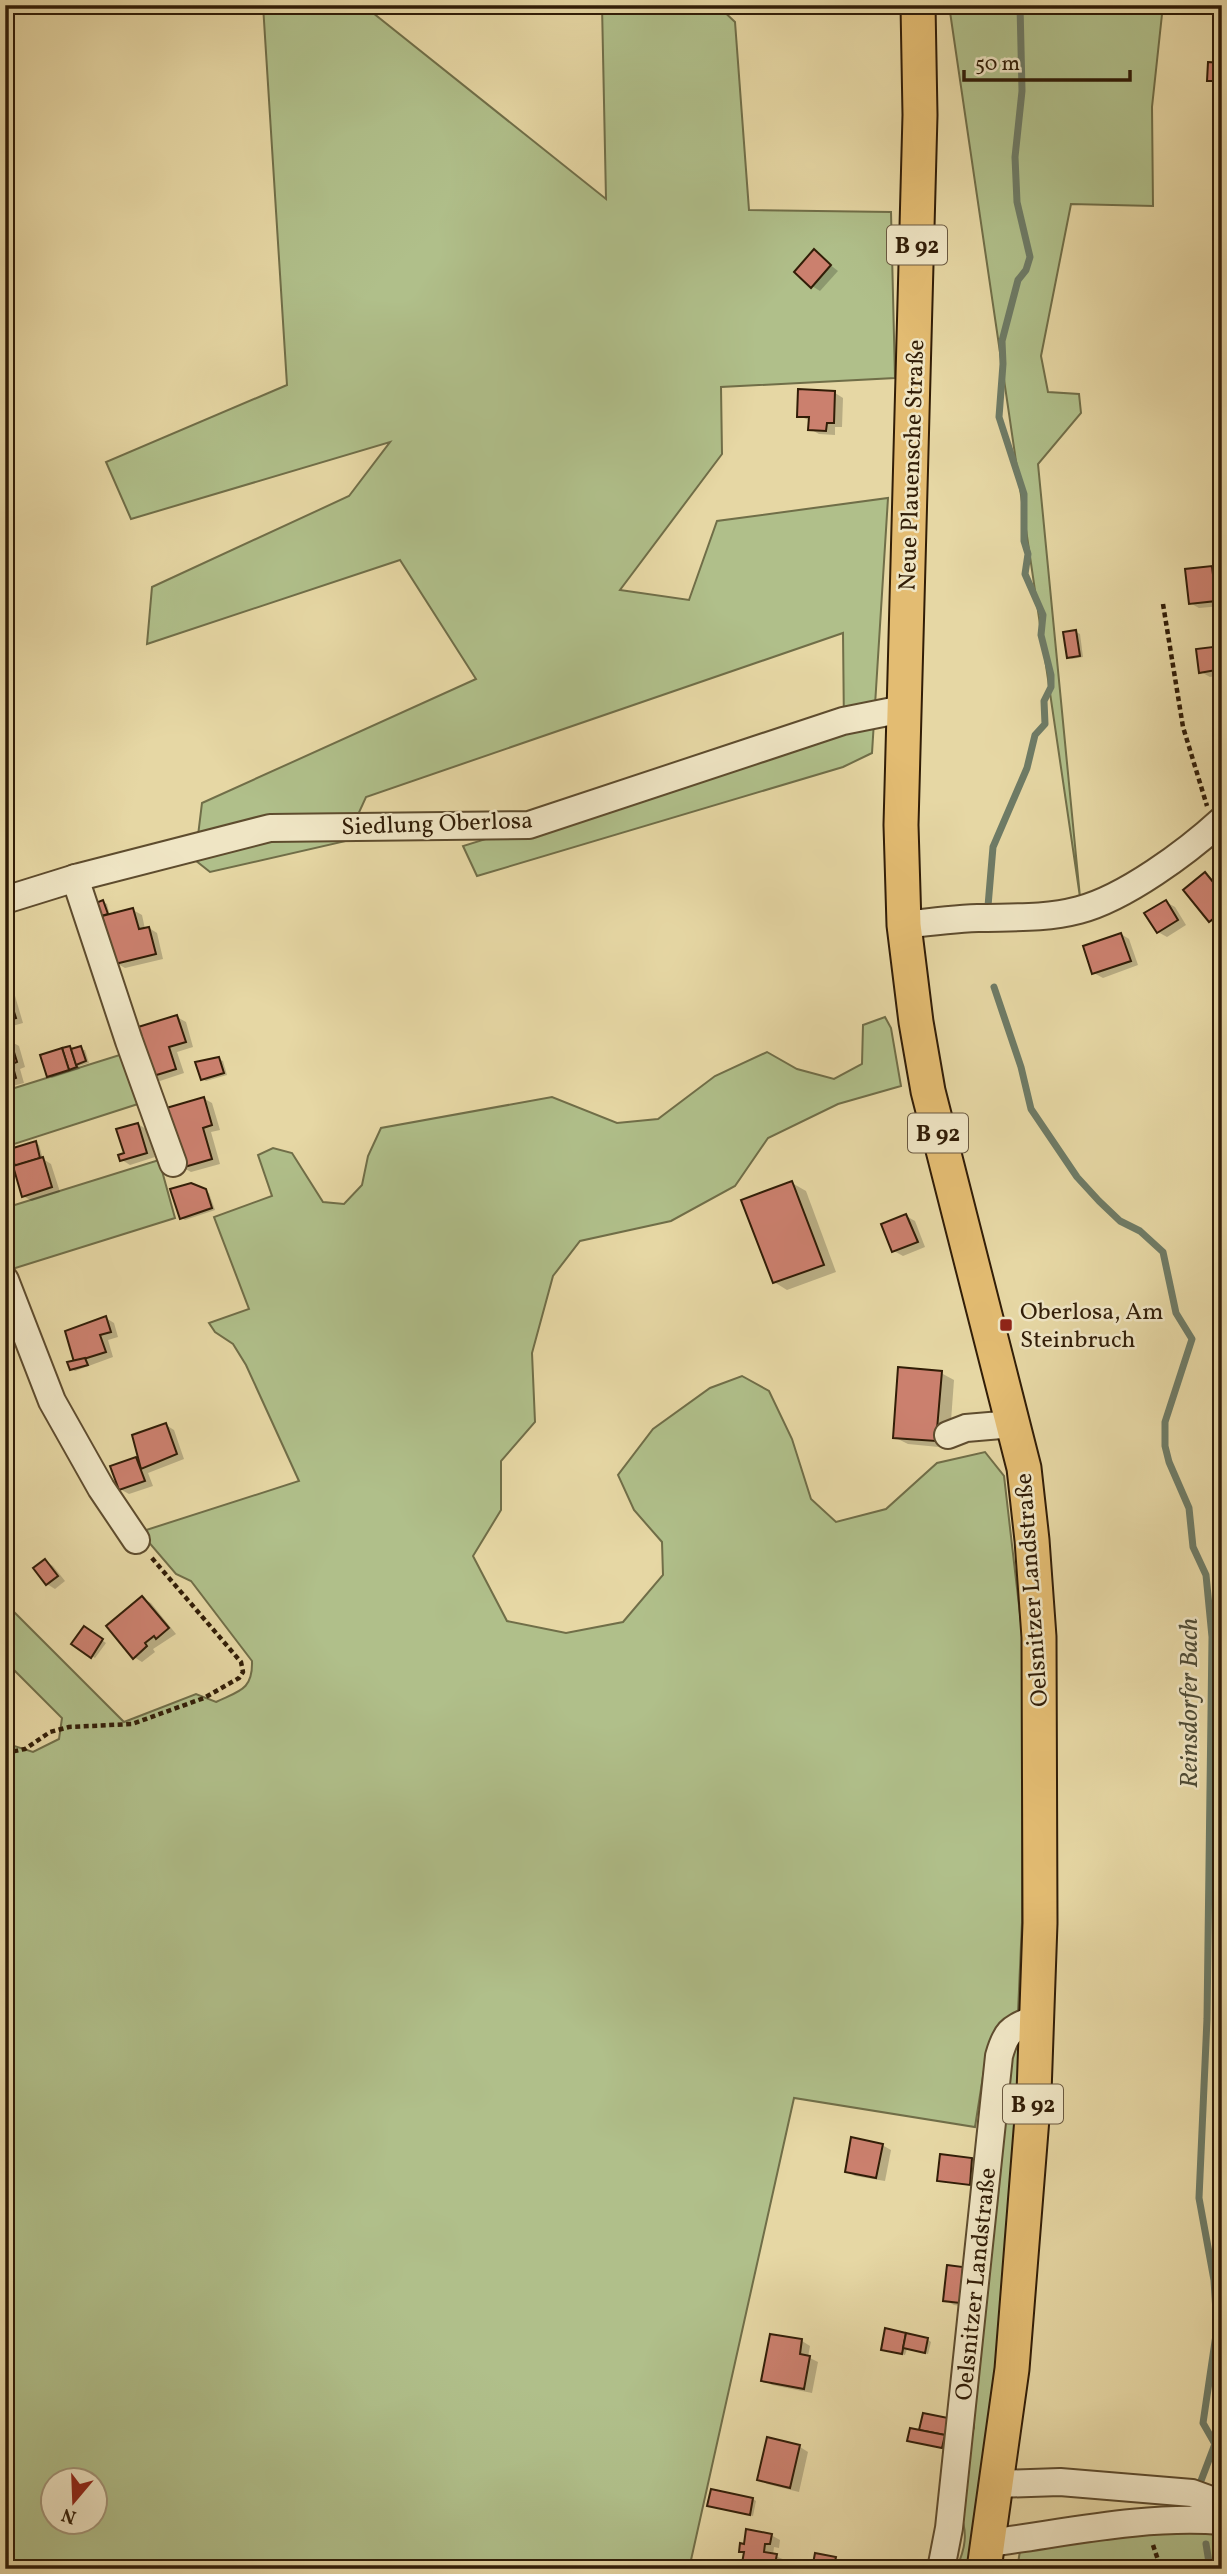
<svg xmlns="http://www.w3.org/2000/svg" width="1227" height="2574" font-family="Vollkorn,serif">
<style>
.green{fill:#b0bf8a;stroke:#706e48;stroke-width:2;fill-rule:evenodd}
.shadow{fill:#0003}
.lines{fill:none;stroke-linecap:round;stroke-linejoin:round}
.stream{stroke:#6e7b66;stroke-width:7}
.building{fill:#cb806e;stroke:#311d07;stroke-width:2}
.minor-casing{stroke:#5e4c2e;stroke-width:30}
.major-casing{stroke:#311d07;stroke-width:37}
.path{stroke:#311d07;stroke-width:4.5;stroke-dasharray:5 3.5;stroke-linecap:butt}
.minor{stroke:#efe5c4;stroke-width:26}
.major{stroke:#e3bc72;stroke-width:33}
.poi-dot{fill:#8f2418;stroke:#efe5c4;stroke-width:2.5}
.labels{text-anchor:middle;stroke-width:5;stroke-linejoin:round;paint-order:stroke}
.shield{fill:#efe5c4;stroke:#6a5940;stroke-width:2}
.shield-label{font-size:23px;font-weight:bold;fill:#311d07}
.street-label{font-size:24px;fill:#311d07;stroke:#efe5c4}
.poi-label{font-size:24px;fill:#311d07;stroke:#efe5c4;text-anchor:start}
.water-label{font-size:26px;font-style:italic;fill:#4f4c36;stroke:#efe5c4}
</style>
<rect width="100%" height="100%" fill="#e6d7a4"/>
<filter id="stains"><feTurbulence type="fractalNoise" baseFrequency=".00286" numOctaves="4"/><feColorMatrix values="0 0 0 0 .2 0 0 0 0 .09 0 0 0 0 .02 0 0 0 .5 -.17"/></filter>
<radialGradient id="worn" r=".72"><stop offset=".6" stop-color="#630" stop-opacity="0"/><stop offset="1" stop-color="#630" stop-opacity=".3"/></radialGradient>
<g class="green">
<path d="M263 5H363L606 199 602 5H717L735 22 749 210 891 212 895 378 721 387 722 454 620 590 689 600 717 521 888 498 872 753 843 767 477 876 463 846 844 729 843 633 366 797 346 841 210 872 195 860 202 803 476 679 400 560 147 644 152 587 349 496 390 442 131 519 106 462 287 385Z"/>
<path d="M949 5H1163L1152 107 1153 206 1071 204 1041 356 1048 392 1079 394 1081 413 1038 464 1080 897Z"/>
<path d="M885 1017 891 1028 901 1086 838 1104 768 1138 735 1186 671 1221 580 1241 553 1276 532 1353 535 1422 501 1461V1510L473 1556 507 1621 566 1633 623 1622 663 1575 662 1542 634 1510 618 1475 653 1429 710 1388 742 1376 769 1391 792 1439 811 1499 836 1522 886 1509 937 1463 985 1452 1004 1476 1023 1640 1022 1922 1018 2012 987 2051 975 2127 794 2098 689 2569H5V1743L33 1752 59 1739 62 1718 5 1661V1603L124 1722 196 1694 216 1702C239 1691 253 1690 252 1661L191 1581 176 1574 140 1532 299 1481 246 1365 233 1344 215 1332 209 1323 249 1309 214 1217 272 1196 258 1155 273 1148 292 1153 323 1202 344 1204 362 1185 368 1156 381 1128 552 1097 617 1123 658 1119 715 1076 767 1052 797 1069 834 1079 862 1064 863 1025ZM52 2480H94V2522H52Z"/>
<path d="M126 1053 141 1103 5 1147V1091Z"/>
<path d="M159 1160 175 1218 9 1270 5 1258V1208Z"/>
<path d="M1020 2044 999 2364 970 2569H956C965 2550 969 2532 959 2512L968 2440 974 2428V2406L1012 2049Z"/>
<path d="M1136 2530 1222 2531V2569H1017L1021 2545Z"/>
</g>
<g class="shadow">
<path d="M814 252 838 271 820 291 812 286Z"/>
<path d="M835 393 843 398 842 427H835V435L819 434 810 429 811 421 799 416Z"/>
<path d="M1211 568 1220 573 1222 606 1199 608 1190 603Z"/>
<path d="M1076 632 1080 634 1083 657 1072 659 1068 657Z"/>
<path d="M1221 648 1222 675 1210 677 1201 672Z"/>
<path d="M1205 874 1213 879 1222 889V923L1219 926 1210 921Z"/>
<path d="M103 902 107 904 110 916 133 910 142 915 145 929 149 928 157 933 163 959 125 968 116 963 93 906Z"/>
<path d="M1166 902 1175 907 1186 925 1167 937 1158 932Z"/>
<path d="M1121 934 1129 939 1138 965 1103 978 1094 973Z"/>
<path d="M5 984 13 989 23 1023 5 1028Z"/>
<path d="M177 1017 186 1022 193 1047 177 1052 184 1073 160 1081 151 1076Z"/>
<path d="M10 1041 19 1046 25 1067 20 1069 24 1083 5 1088V1043Z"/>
<path d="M70 1048 85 1050 89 1063 79 1066 80 1069 52 1078 48 1076Z"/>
<path d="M219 1059 223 1061 227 1075 206 1081 202 1079Z"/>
<path d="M203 1098 212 1103 220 1130 211 1132 220 1164 191 1172 182 1167Z"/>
<path d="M138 1124 146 1129 155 1157 130 1165 122 1160Z"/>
<path d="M35 1143 39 1145 43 1159 51 1164 60 1192 32 1201 23 1196Z"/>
<path d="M792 1183 806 1191 836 1272 787 1290 774 1282Z"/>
<path d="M205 1191 209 1193 215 1210 185 1220 181 1218Z"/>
<path d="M906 1216 915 1221 925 1247 903 1256 894 1251Z"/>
<path d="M106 1318 114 1323 118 1337 108 1340 113 1357 75 1371 71 1369Z"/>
<path d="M941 1373 954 1380 949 1448 908 1444 894 1437Z"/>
<path d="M166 1425 174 1430 184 1459 148 1473 153 1486 129 1494 120 1489 113 1467 139 1458 136 1451Z"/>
<path d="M45 1561 53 1566 65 1581 55 1589 47 1584Z"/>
<path d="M142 1598 151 1603 176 1634 153 1649 155 1652 142 1662 134 1657Z"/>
<path d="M84 1628 106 1643 95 1658 73 1644Z"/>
<path d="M882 2145 891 2150 885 2181 855 2176 847 2171Z"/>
<path d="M972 2159 976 2161 973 2186 939 2180Z"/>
<path d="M963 2269 971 2274 968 2307 954 2305 945 2300Z"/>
<path d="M927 2339 931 2342 928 2354 907 2349 905 2355 886 2351Z"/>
<path d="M802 2341 810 2346 808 2357 818 2362 812 2393 772 2385 763 2380Z"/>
<path d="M947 2420 946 2449 909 2440 921 2432Z"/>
<path d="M769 2439 800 2447 808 2452 799 2492 767 2484 759 2479Z"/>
<path d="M753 2499 756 2501 753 2516 713 2507Z"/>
<path d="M771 2535 780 2540 779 2548 774 2547 773 2555 785 2560 783 2569H743L745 2553 741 2551Z"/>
<path d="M835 2559 844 2564 843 2569H814Z"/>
</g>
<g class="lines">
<g class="stream">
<path d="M988 906 993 847 1027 768 1035 735 1045 724 1044 701 1051 687V675L1041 635 1043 615 1025 574 1028 554 1024 541V494L999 417 1003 364 1002 341 1018 280 1026 270 1030 257 1017 202 1015 157 1022 91 1020 5"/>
<path d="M994 987 1021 1067 1031 1109 1077 1177 1099 1201 1120 1221 1140 1231 1163 1252 1176 1313 1192 1339 1165 1422V1446L1169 1462 1189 1508 1193 1547 1206 1575 1212 1637 1207 2019 1199 2198 1214 2280 1217 2328 1203 2423 1215 2444 1199 2486"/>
<path d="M1206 2544 1210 2569"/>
</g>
</g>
<g class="building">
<path d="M1208 62 1222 63V99H1214L1215 81H1207Z"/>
<path d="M814 249 831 265 811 288 794 272Z"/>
<path d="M1222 341V378L1219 379 1214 342Z"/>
<path d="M798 389 835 391 834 423H827L826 431 808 430 809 417H797Z"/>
<path d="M1212 566 1216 601 1189 604 1185 569Z"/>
<path d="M1076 630 1080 656 1067 658 1063 632Z"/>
<path d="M1221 646 1222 669 1199 673 1196 649Z"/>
<path d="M1205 872 1222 893V912L1209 922 1183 890Z"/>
<path d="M103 900 108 914 102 916 107 933 91 905Z"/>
<path d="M1166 900 1178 920 1157 933 1144 913Z"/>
<path d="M133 908 139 929 149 927 156 954 115 964 102 916Z"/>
<path d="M1121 933 1131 961 1092 974 1083 946Z"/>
<path d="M5 984 16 1018 5 1021Z"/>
<path d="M177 1015 186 1042 169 1047 176 1069 150 1077 135 1028Z"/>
<path d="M10 1039 17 1062 12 1064 16 1078 5 1082V1041Z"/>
<path d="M70 1046 77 1067 69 1070 62 1048Z"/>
<path d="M81 1046 86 1061 76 1065 71 1049Z"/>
<path d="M62 1048 69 1070 47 1077 40 1055Z"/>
<path d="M219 1057 224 1073 201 1080 195 1062Z"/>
<path d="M204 1097 212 1125 203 1128 212 1159 181 1168 163 1109Z"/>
<path d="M138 1123 147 1153 120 1161 118 1155 124 1153 116 1129Z"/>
<path d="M36 1141 40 1158 15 1166 10 1149Z"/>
<path d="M43 1157 52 1187 22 1197 13 1166Z"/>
<path d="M792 1181 824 1265 773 1283 741 1200Z"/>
<path d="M191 1183 206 1189 212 1208 180 1219 170 1189Z"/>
<path d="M906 1214 918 1242 892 1252 881 1224Z"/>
<path d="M106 1316 111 1332 100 1335 106 1352 74 1362 65 1331Z"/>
<path d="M85 1358 88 1365 70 1370 67 1362Z"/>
<path d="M898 1367 942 1371 936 1441 893 1438Z"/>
<path d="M166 1423 177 1454 141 1469 132 1435Z"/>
<path d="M136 1457 145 1481 119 1490 110 1466Z"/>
<path d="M45 1559 58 1576 46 1585 33 1568Z"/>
<path d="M142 1596 169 1628 156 1639 154 1636 145 1643 147 1646 133 1659 106 1626Z"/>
<path d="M84 1626 103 1639 91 1658 71 1644Z"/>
<path d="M851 2137 883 2144 876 2178 845 2172Z"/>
<path d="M940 2154 972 2158 970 2185 937 2181Z"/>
<path d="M947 2265 963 2267 960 2303 943 2301Z"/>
<path d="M885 2328 906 2333 902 2354 881 2350Z"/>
<path d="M906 2333 928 2338 925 2353 903 2348Z"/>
<path d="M770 2334 802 2339 800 2354 810 2356 804 2389 761 2381Z"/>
<path d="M923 2413 948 2418 945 2435 919 2430Z"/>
<path d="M910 2428 945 2435 942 2448 907 2441Z"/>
<path d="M767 2437 800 2445 790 2488 757 2480Z"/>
<path d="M711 2489 753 2498 750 2515 707 2506Z"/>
<path d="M746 2529 772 2534 770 2544H765L764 2552 777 2554 774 2569H741L744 2552H739L740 2543 744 2544Z"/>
<path d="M815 2553 836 2557 834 2566 846 2569H812Z"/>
</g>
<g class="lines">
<g class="minor-casing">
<g id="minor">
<path d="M75 878 129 1041 173 1163"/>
<path d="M5 900 79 877 270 828 529 825 843 721 903 709"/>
<path d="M904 925C928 922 953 919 978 918 1012 917 1045 919 1079 910 1125 898 1187 852 1222 820"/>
<path d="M5 1280 52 1401 101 1488 136 1540"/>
<path d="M948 1435 966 1428 1013 1424"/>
<path d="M997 2484 1060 2482 1192 2493 1222 2504"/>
<path d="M989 2543C1066 2533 1143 2515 1222 2521"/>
<path d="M941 2569 949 2528 999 2056C1007 2028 1012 2029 1036 2018"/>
</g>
</g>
<g class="major-casing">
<path id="major" d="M918 5 920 115 901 825 904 925 916 1022 928 1091 1024 1468 1032 1540 1039 1637 1040 1923 1034 2093 1012 2369 984 2569"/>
</g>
<g class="path">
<path d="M1163 604 1183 727 1207 806"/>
<path d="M5 1753 25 1749 50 1732 69 1727 132 1724 204 1698 239 1678 243 1672 241 1662 151 1557"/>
<path d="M1153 2545 1161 2569"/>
</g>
<use href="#minor" class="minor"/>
<use href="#major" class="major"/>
</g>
<rect class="poi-dot" x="999" y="1318" width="14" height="14" rx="3.5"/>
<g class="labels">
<g class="shield">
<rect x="887" y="225.5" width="60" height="39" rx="5"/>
<rect x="908" y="1113.5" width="60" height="39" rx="5"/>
<rect x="1003" y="2084.5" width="60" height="39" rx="5"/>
</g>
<g class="shield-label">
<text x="917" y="253">B 92</text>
<text x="938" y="1141">B 92</text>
<text x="1033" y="2112">B 92</text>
</g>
<g class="street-label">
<text transform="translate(911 465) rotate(-88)" y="8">Neue Plauensche Straße</text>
<text transform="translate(437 823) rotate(-2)" y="8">Siedlung Oberlosa</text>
<text transform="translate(1031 1590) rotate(-94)" y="8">Oelsnitzer Landstraße</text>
<text transform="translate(975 2284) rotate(-84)" y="8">Oelsnitzer Landstraße</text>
</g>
<g class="poi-label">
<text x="1020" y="1319">Oberlosa, Am<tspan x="1020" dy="28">Steinbruch</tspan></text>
</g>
<g class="water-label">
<text transform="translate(1188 1703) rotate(-90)" y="9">Reinsdorfer Bach</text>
</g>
</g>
<rect width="1227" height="2574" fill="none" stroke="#e6d7a4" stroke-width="28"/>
<rect x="7" y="7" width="1213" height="2560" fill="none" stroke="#311d07" stroke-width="3.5"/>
<rect x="14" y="14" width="1199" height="2546" fill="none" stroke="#311d07" stroke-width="2"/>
<g transform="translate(74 2501) rotate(199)"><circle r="33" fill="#efe5c4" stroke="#a39578" stroke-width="2"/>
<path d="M0-5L12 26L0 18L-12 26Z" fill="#8f2418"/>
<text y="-10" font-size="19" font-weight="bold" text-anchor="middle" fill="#311d07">N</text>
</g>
<path d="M964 70v10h166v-10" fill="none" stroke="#311d07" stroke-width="3.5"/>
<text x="975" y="70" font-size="21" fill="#311d07" stroke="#efe5c4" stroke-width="5" paint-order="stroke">50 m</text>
<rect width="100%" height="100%" filter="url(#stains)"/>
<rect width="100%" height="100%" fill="url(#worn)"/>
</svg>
